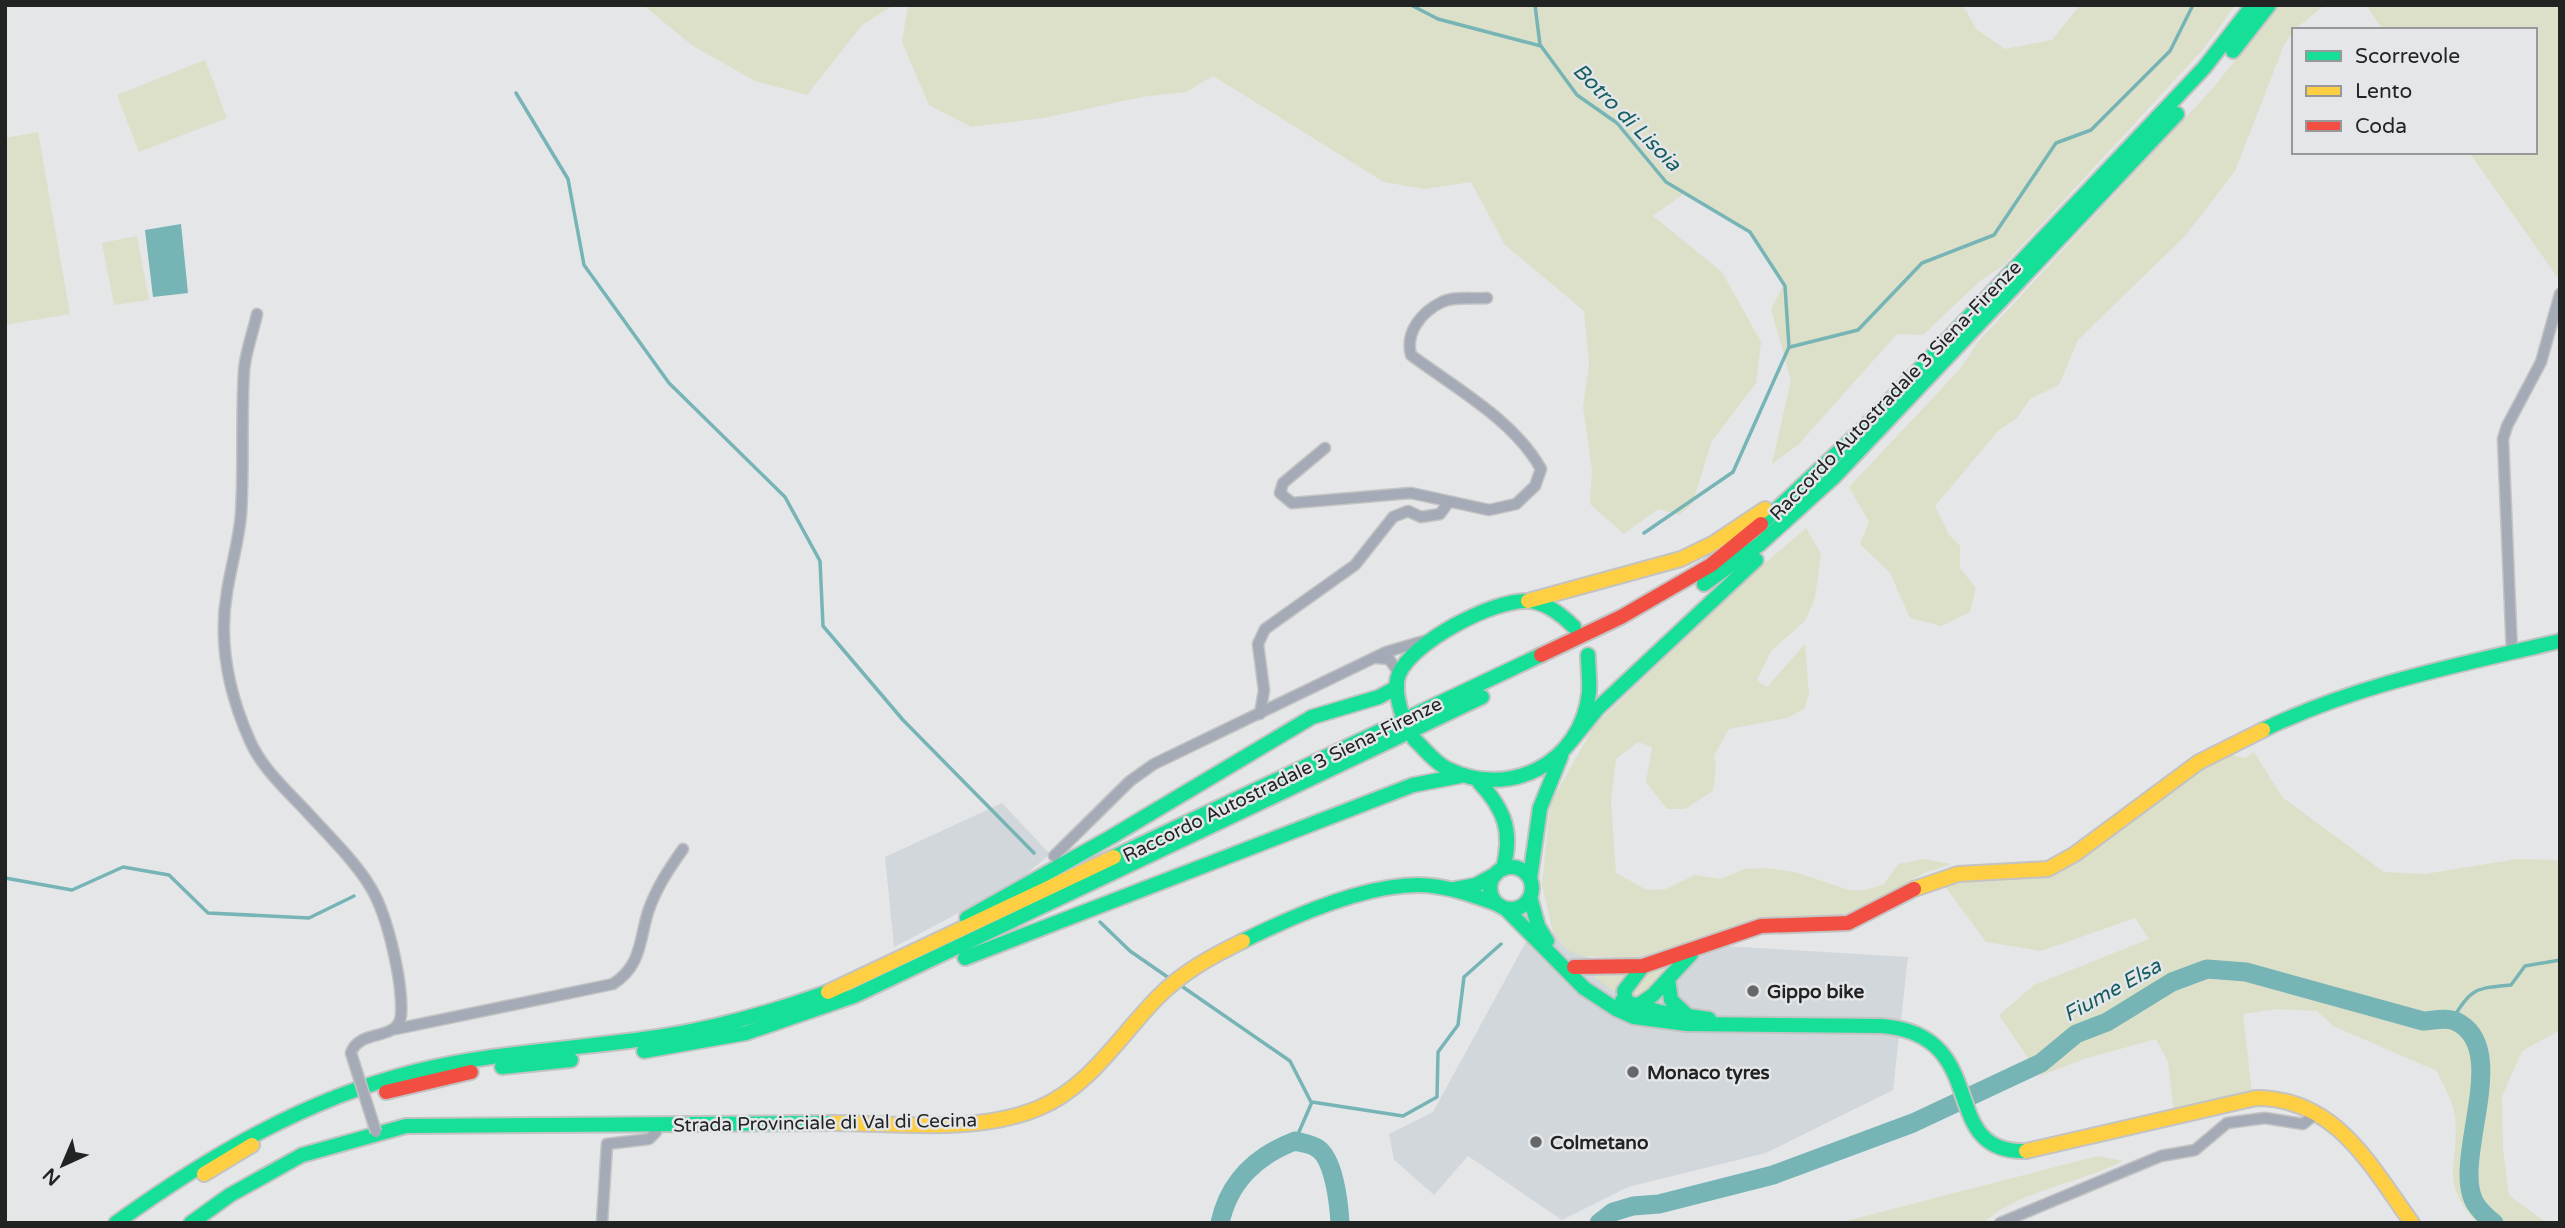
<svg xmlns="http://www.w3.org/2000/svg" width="2565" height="1228" font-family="'Varela Round',sans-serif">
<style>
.built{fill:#d2d7db}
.green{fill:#dce0c8}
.water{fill:#76b4b6}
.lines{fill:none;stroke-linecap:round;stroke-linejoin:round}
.stream{stroke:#76b4b6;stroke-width:3.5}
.river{stroke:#76b4b6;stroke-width:19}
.street-casing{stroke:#c3c3c4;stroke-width:13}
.fast-casing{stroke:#c3c3c4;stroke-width:18}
.slow-casing{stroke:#c3c3c4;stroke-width:18}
.jam-casing{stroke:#c3c3c4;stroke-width:18}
.street{stroke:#a5abb6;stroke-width:10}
.fast{stroke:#16e098;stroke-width:14}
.slow{stroke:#ffcf43;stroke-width:14}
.jam{stroke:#f24e42;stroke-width:14}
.street-bridge-casing{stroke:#c3c3c4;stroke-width:13;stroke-linecap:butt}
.street-bridge{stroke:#a5abb6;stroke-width:10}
.poi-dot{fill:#666768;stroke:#e4e6e9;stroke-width:2.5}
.labels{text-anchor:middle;stroke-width:5;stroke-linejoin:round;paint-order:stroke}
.street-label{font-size:19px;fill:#222323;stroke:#e4e6e9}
.poi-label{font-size:19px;font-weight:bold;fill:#222323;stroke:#e4e6e9;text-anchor:start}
.water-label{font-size:21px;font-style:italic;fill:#155e60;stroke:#e4e6e9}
</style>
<rect width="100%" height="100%" fill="#e5e6e8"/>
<g class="built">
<path d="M1002 803 1050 854 1016 883 894 947 885 857Z"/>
<path d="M1553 933 1566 949 1589 958 1604 959 1691 944 1908 957 1893 1090 1766 1153 1628 1187 1562 1220 1468 1156 1434 1195 1394 1160 1389 1134 1433 1112 1527 940Z"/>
</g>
<g class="green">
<path d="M643 5H894L862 25 807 95 755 81 693 46Z"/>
<path d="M908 5H1959L1966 10 1976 29 2005 49 2052 40 2080 5H2235L2206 46 2004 265 1980 281 1923 335 1897 334 1798 445 1772 464 1791 380 1771 309 1784 284 1751 231 1686 192 1653 216 1722 272 1761 342 1756 383 1712 441 1692 504 1679 515 1658 509 1624 534 1590 504 1592 470 1583 407 1589 364 1584 311 1505 245 1471 182 1424 189 1384 182 1213 76 1186 92 1142 97 1044 118 971 127 929 105 902 42Z"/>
<path d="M2279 5H2325L2294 30 2284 45 2235 171 2186 235 2078 340 2059 385 2030 399 2017 418 1998 431 1935 506 1949 535 1960 546V568L1976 588 1970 612 1941 626 1910 618 1890 573 1860 544 1869 522 1849 487 1960 369 1978 342 2213 88Z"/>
<path d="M2366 5H2560V281L2469 152H2535V30H2383Z"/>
<path d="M205 60 227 118 139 152 117 95Z"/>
<path d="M38 132 70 314 5 325V138Z"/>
<path d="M137 236 149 300 114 305 102 243Z"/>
<path d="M1806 528 1821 554 1815 598 1805 621 1771 651 1757 680 1767 687 1805 644 1809 695 1804 709 1787 718 1729 729 1714 756 1716 766 1713 791 1685 809H1667L1646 782 1652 747 1638 742 1616 759 1611 801 1616 873 1647 890 1666 889 1695 875 1721 879 1744 869 1766 868 1795 872 1849 890H1866L1884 884 1898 864 1924 859 1952 864 1924 873 1855 912 1821 918 1757 919 1691 944 1634 958 1580 956 1566 949 1553 933 1542 885 1550 804 1594 726 1757 570Z"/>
<path d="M2254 752 2282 797 2384 872 2425 874 2517 859 2560 860V1030L2522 1051 2502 1096 2503 1149 2509 1195 2541 1219 2554 1223H2477C2437 1178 2460 1166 2455 1117 2453 1102 2443 1085 2437 1071L2333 1026 2317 1011 2277 1009 2243 1014 2252 1093 2174 1111 2168 1062 2156 1039 2084 1059 2040 1076 1999 1015 2034 985 2149 939 2135 918 2041 951 1986 942 1944 885C1981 876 2021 884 2058 874L2196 772 2228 754 2245 758Z"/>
<path d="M1672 964C1661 981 1652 996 1631 999L1629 992C1638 973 1653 970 1672 964Z"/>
<path d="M1594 973H1625L1618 994 1595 978Z"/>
<path d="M2098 1156 2123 1161C2083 1182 2012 1193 1984 1223H1838Z"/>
</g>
<path class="water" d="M181 224 188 293 153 297 145 230Z"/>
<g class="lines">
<g class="stream">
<path d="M1411 5 1438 19 1541 46 1577 95 1617 123 1666 182 1750 232 1785 286 1789 347 1733 472 1644 533"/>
<path d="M1535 5 1540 45"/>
<path d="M516 93 568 179 584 265 669 383 785 497 820 561 823 626 903 720 1034 853"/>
<path d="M1790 347 1858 330 1922 263 1994 235 2056 143 2091 130 2170 51 2193 5"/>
<path d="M5 878 72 890 123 867 169 875 208 913 309 918 354 896"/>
<path d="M1100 922 1130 951 1169 978"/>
<path d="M1180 985 1290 1061 1311 1102"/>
<path d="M2453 1019C2470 988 2477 988 2511 985L2525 966 2560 960"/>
<path d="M1295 1141 1312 1102 1403 1116 1437 1097 1438 1052 1458 1025 1464 977 1501 944"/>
</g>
<g class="river">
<path d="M1220 1223C1229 1181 1256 1156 1295 1141 1302 1143 1311 1144 1317 1148 1334 1158 1339 1204 1340 1223"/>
<path d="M1599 1223 1613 1212 1633 1206 1659 1204 1773 1175 1913 1123 2041 1063 2076 1034 2107 1022 2172 982 2207 969 2246 972 2423 1021C2432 1021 2446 1017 2455 1021 2512 1046 2454 1154 2473 1199 2476 1207 2487 1218 2494 1223"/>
</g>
<g class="street-casing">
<g id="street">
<path d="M257 314C253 333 245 353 244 371 241 419 244 467 241 514 239 540 231 566 227 592 218 643 229 694 250 741 262 768 286 790 306 811 327 834 355 861 371 888 388 916 403 983 401 1015 399 1042 359 1028 351 1053"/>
<path d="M1325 448 1283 483 1280 493 1292 503 1411 493 1489 510 1516 504 1535 486 1541 469C1514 420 1455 388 1411 355 1405 333 1421 312 1442 302 1453 296 1474 299 1487 298"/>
<path d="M2512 653 2503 439 2507 426 2541 362 2560 294"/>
<path d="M1377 658 1389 659 1399 673"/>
<path d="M1260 714 1264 690 1258 644 1265 629 1355 565 1393 517 1408 511 1421 517 1440 514 1448 503"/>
<path d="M1054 856 1130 781 1154 764 1386 652 1427 640"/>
<path d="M396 1029 613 984C642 965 639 941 648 912 656 888 669 869 683 849"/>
<path d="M602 1223 607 1144 649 1139 656 1132 655 1123"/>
<path d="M2000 1223 2161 1156 2195 1150 2227 1123 2265 1118 2303 1124 2318 1112"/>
</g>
</g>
<g class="fast-casing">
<g id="fast">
<path d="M2233 51 2269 5"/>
<path d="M1761 524 1866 426 2204 68 2253 5"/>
<path d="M1704 584 1760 544 1835 476 2177 114"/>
<path d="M1401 711C1398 700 1394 685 1399 674 1412 642 1494 599 1528 601 1546 602 1562 615 1574 627"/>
<path d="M2263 730C2357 684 2459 665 2560 641"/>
<path d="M1414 739C1424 748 1434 762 1446 768 1508 800 1581 764 1589 693 1590 681 1588 667 1588 655"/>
<path d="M1571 741 1597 709 1756 560"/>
<path d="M1479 782C1505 810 1513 832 1503 869"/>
<path d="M1114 857 1541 655"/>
<circle cx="1511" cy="888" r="21"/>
<path d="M1530 878 1540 808 1561 756"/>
<path d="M1455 889 1476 885 1496 874"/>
<path d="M1530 897 1538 926 1547 941"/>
<path d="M1506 909 1584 988 1616 1009 1634 1017 1687 1024 1882 1026C1994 1035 1935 1154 2026 1151"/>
<path d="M967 918 1111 837 1312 717 1379 697 1397 687"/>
<path d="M1243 941C1291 917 1363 885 1418 885 1445 885 1472 895 1497 904"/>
<path d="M965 958 1413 785 1460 776"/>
<path d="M1668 979 1671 1000 1687 1015"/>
<path d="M1622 1001 1660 1012 1709 1019"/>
<path d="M1628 1009 1624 991 1643 966"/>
<path d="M1633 1009 1653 995 1691 954"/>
<path d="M644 1051 746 1033 854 996 1482 697"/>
<path d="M502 1067 571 1060"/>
<path d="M116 1223C209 1156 305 1099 417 1071 498 1051 582 1049 664 1036 720 1027 775 1011 828 992"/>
<path d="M191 1223 230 1195 302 1155 406 1126 833 1123"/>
</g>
</g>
<g class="slow-casing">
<g id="slow">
<path d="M1528 601 1681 559 1714 543 1765 509"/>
<path d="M1914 889 1958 874 2048 869 2075 854 2199 762 2263 730"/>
<path d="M828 992 1114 857"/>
<path d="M833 1123C899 1123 977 1134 1039 1108 1090 1087 1121 1034 1159 996 1183 972 1212 956 1243 941"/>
<path d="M2026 1151 2256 1098C2336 1098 2370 1165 2412 1223"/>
<path d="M204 1174 252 1145"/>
</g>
</g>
<g class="jam-casing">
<g id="jam">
<path d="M1541 655 1621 617 1711 565 1761 524"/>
<path d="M1574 967 1643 966 1761 926 1848 923 1914 889"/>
<path d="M386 1092 471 1072"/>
</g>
</g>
<use href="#street" class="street"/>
<use href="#fast" class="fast"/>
<use href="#slow" class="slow"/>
<use href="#jam" class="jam"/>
<g class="street-bridge-casing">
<path id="street-bridge" d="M351 1053 376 1132"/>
</g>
<use href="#street-bridge" class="street-bridge"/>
</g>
<g class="poi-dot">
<circle cx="1753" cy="991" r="7"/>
<circle cx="1633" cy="1072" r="7"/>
<circle cx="1536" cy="1142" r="7"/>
</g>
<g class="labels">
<g class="street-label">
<text transform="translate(1895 390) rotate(-46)" y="7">Raccordo Autostradale 3 Siena-Firenze</text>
<text transform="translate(1282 779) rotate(-26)" y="7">Raccordo Autostradale 3 Siena-Firenze</text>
<text transform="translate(825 1122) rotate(-1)" y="7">Strada Provinciale di Val di Cecina</text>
</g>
<g class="poi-label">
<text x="1767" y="998">Gippo bike</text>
<text x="1647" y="1079">Monaco tyres</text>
<text x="1550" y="1149">Colmetano</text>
</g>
<g class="water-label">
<text transform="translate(1627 117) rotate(45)" y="7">Botro di Lisoia</text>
<text transform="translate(2112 990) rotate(-29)" y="7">Fiume Elsa</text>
</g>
</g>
<rect width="2565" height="1228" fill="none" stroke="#222323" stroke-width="14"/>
<rect x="2292" y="28" width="245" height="126" fill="#e4e6e9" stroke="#96989a" stroke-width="2"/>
<rect x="2306" y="51" width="35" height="10" fill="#16e098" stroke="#96989a" stroke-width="2"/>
<text x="2355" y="63" font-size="21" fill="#222323">Scorrevole</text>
<rect x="2306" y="86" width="35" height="10" fill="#ffcf43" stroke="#96989a" stroke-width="2"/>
<text x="2355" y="98" font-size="21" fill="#222323">Lento</text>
<rect x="2306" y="121" width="35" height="10" fill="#f24e42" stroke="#96989a" stroke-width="2"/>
<text x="2355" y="133" font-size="21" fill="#222323">Coda</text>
<g transform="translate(63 1165) rotate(224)" stroke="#e4e6e9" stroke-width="5" paint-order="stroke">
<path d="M0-5L12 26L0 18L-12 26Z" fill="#222323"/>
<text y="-10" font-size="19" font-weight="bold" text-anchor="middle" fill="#222323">N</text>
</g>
</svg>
